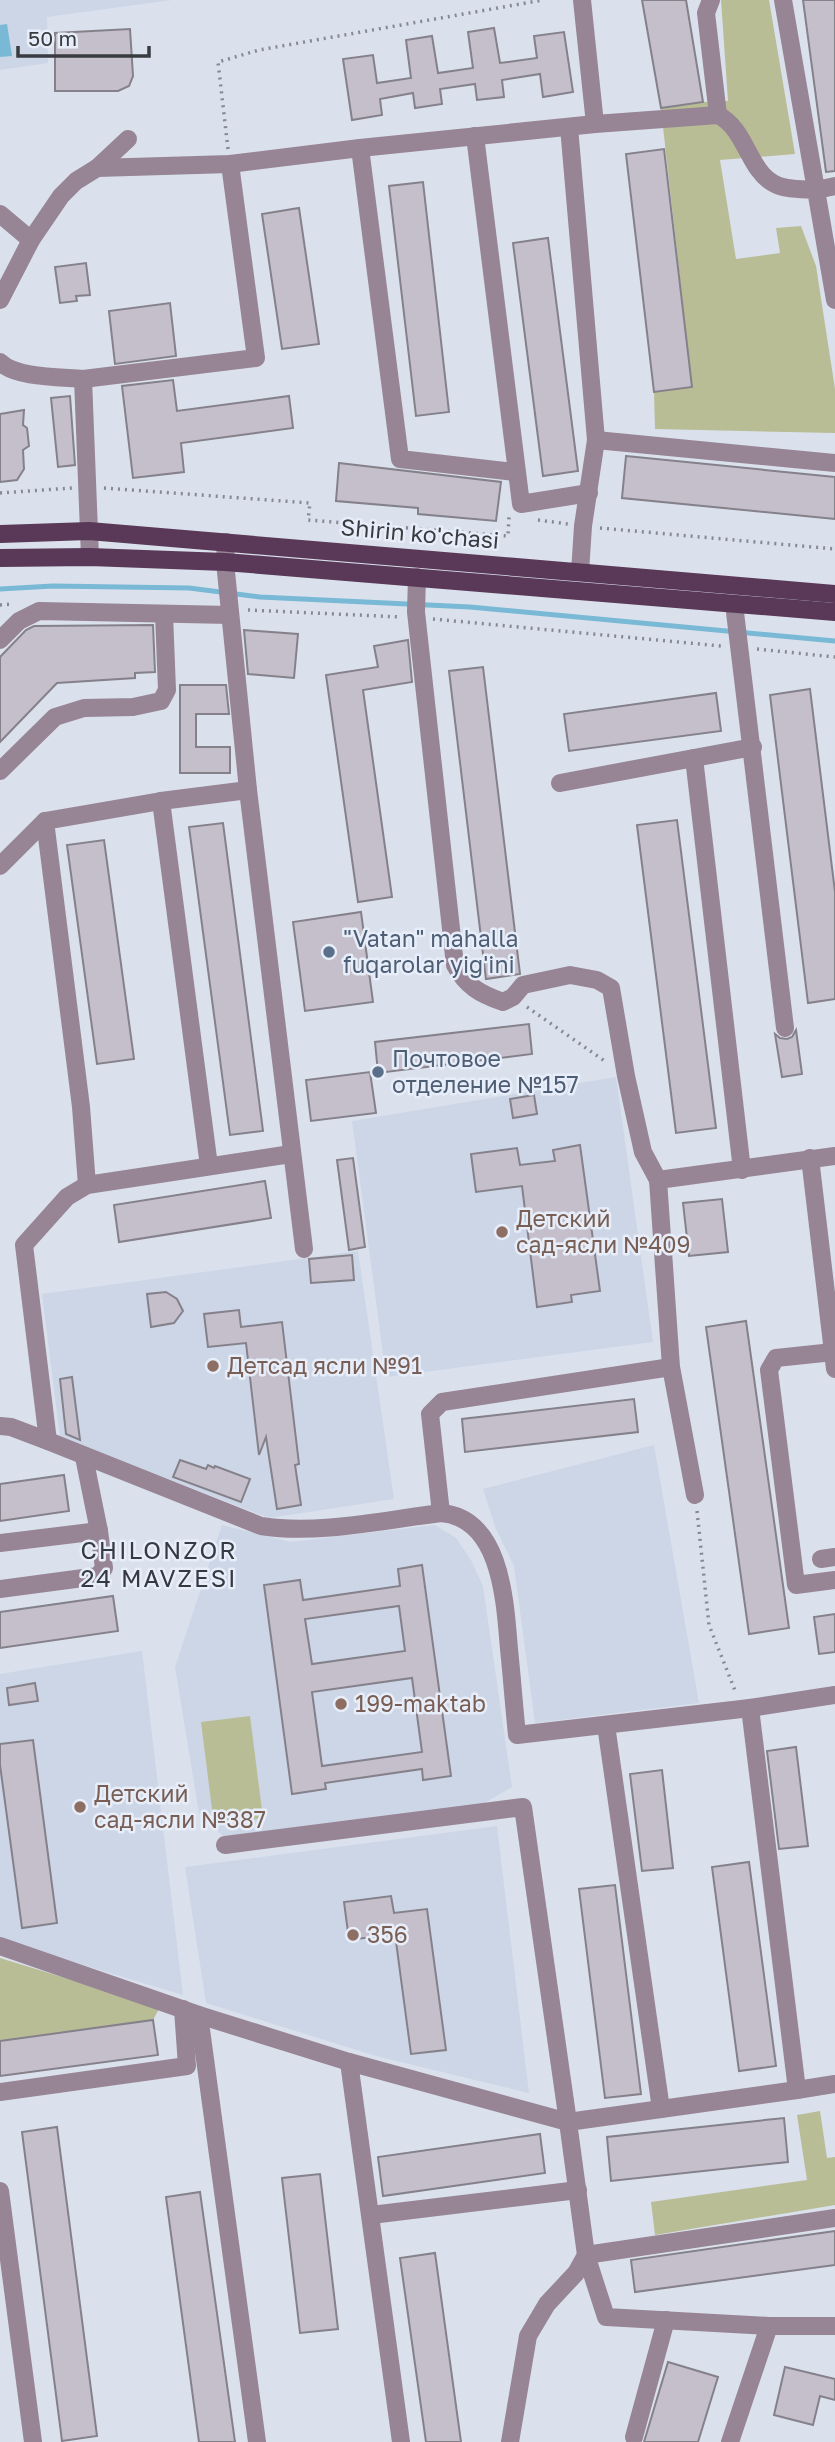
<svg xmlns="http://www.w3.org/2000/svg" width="835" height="2442" font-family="'Golos Text',sans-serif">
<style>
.built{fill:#ccd6e7}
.green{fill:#b9bd96}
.water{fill:#79b9d5}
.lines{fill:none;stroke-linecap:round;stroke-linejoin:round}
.stream{stroke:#79b9d5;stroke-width:5}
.building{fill:#c4bfca;stroke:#85818b;stroke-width:2;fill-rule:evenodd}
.path{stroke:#858a92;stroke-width:3.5;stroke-dasharray:2 5;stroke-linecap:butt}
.minor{stroke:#978495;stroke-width:18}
.major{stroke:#593957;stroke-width:18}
.service-dot{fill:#5c6f8a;stroke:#e7eef9;stroke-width:2.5}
.education-dot{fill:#8d6e63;stroke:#e7eef9;stroke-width:2.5}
.labels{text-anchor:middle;stroke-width:5;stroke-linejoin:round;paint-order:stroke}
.street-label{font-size:23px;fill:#383b3f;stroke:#e7eef9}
.service-label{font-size:23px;fill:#4e5e75;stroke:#e7eef9;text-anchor:start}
.education-label{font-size:23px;fill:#785e54;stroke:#e7eef9;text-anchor:start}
.neighbourhood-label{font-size:24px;letter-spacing:2px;fill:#343942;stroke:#e7eef9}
</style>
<rect width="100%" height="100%" fill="#dae1ec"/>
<g class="built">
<path d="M0 0H172L47 17 48 63 0 70Z"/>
<path d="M616 1077 653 1342 386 1377 352 1121Z"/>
<path d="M358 1251 394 1499 269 1518 60 1437 42 1294Z"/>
<path d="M654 1445 699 1703 535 1723 514 1566 496 1529 483 1489Z"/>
<path d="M222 1525 290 1542 435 1525 456 1538 471 1560 483 1586 512 1787 474 1809 223 1836 199 1813 175 1667Z"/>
<path d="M142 1651 183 1995 0 1940V1674Z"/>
<path d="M497 1826 529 2093 376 2056 206 2003 185 1867Z"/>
</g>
<g class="green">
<path d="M721 0H769L795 154 720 160 736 259 780 253 776 228 801 226 816 266 835 389V433L655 429 654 392 692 387 661 109 703 102 728 101Z"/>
<path d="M250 1716 263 1818 214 1825 201 1722Z"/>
<path d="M0 1958 160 2007 153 2020 0 2041Z"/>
<path d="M820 2111 827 2158 835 2157V2205L655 2235 651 2202 807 2180 797 2115Z"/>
</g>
<path class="water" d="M7 24 12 56 0 57V25Z"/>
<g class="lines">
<path class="stream" d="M0 589 53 586 189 588 260 597 470 607 835 641"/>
</g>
<g class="building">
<path d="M642 0H686L703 102 661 108Z"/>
<path d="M803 0H835V171L826 172Z"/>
<path d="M494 28 500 63 537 58 534 36 564 32 573 92 543 97 540 74 502 80 504 97 477 100 475 84 440 89 442 104 415 108 413 93 380 99 382 115 352 120 343 59 373 55 377 83 411 78 406 40 432 36 438 73 473 68 468 32Z"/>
<path d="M130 29 133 76 129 86 118 91H55V33Z"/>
<path d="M664 149 692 387 654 392 626 154Z"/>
<path d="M423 182 449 412 416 416 389 186Z"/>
<path d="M299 208 319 344 282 349 262 214Z"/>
<path d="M548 238 578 471 543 476 513 243Z"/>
<path d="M86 263 90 295 76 296 77 301 60 303 55 267Z"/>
<path d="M170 303 176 356 115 364 109 311Z"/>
<path d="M173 380 177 411 289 396 293 428 181 443 184 472 133 478 122 386Z"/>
<path d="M70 396 75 465 58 467 51 398Z"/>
<path d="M24 410 23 425 27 428 29 446 23 450 24 469 17 480 0 482V414Z"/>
<path d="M626 456 835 477V519L622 498Z"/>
<path d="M339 463 501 482 496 521 418 514V508L336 501Z"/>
<path d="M153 625 155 672 135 673V678L57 683 0 742V657L26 630 34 626Z"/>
<path d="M244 630 298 634 294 678 248 674Z"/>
<path d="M408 640 412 682 363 690 392 897 358 902 326 675 378 667 374 646Z"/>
<path d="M483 667 520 974 486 979 449 671Z"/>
<path d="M180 685H226L229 714H196V747H230V773H180Z"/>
<path d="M810 689 835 892V999L808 1003 770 695Z"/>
<path d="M716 693 721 731 569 751 564 714Z"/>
<path d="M677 820 716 1128 676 1133 637 825Z"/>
<path d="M223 823 263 1131 230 1135 189 827Z"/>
<path d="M104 840 134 1059 97 1064 67 845Z"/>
<path d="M361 912 373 1002 305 1011 293 922Z"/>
<path d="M529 1024 532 1054 378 1073 375 1042Z"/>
<path d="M796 1030 802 1074 782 1077 775 1034 780 1038 787 1039 792 1037Z"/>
<path d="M370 1072 376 1113 311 1121 306 1080Z"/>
<path d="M534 1095 537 1114 513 1118 510 1099Z"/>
<path d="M580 1145 600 1291 571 1295 572 1302 537 1307 522 1186 476 1192 471 1154 517 1148 520 1165 555 1161 553 1150Z"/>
<path d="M353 1158 365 1247 349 1250 337 1160Z"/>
<path d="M265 1181 271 1218 119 1242 114 1205Z"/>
<path d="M722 1199 728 1252 689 1256 683 1203Z"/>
<path d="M352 1255 354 1280 311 1283 309 1259Z"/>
<path d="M166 1292 177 1299 183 1311 174 1323 151 1327 147 1294Z"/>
<path d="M239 1310 241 1327 282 1322 299 1464 295 1465 301 1505 277 1509 266 1437 259 1455 246 1343 208 1347 204 1314Z"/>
<path d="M746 1321 789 1628 749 1634 706 1327Z"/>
<path d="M72 1377 80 1440 66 1434 60 1379Z"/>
<path d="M634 1399 638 1432 465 1452 462 1419Z"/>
<path d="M180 1460 206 1469 208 1465 214 1468 215 1466 250 1479 241 1502 173 1477Z"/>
<path d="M64 1475 69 1511 0 1521V1484Z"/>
<path d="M422 1565 451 1776 423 1780 422 1769 325 1783 326 1789 292 1794 264 1585 300 1580 303 1600 400 1586 398 1569ZM399 1606 405 1651 312 1664 305 1619ZM412 1678 422 1752 322 1766 312 1692Z"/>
<path d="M113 1596 118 1631 0 1648V1612Z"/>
<path d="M835 1614V1652L819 1654 814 1617Z"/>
<path d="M35 1683 38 1701 9 1705 7 1688Z"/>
<path d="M33 1740 57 1923 22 1928 0 1765V1744Z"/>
<path d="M796 1747 808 1846 779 1849 767 1751Z"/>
<path d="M662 1770 673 1868 642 1871 630 1774Z"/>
<path d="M749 1862 776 2066 739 2071 712 1867Z"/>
<path d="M615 1885 641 2094 605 2098 579 1889Z"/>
<path d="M391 1896 394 1913 427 1909 446 2050 411 2054 395 1934 349 1940 344 1902Z"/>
<path d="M153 2020 158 2055 0 2076V2041Z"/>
<path d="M784 2118 788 2162 611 2181 607 2137Z"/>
<path d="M57 2127 97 2436 62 2441 22 2132Z"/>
<path d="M540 2134 545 2173 383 2196 378 2157Z"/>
<path d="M320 2174 338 2329 300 2333 282 2178Z"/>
<path d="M200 2192 235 2442H199L166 2197Z"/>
<path d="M835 2231V2265L635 2292 631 2260Z"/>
<path d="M435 2253 461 2442H426L400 2258Z"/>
<path d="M668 2362 718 2377 698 2442H644Z"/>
<path d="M785 2367 835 2379V2400L820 2396 813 2425 774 2415Z"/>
</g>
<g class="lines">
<g class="path">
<path d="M228 149 218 62 259 50 543 0"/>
<path d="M104 488 310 503 308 520 508 536 509 516"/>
<path d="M0 493 72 488"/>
<path d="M538 520 568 524"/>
<path d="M600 528 835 549"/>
<path d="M0 605 13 604"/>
<path d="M248 610 401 617"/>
<path d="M433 619 721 646"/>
<path d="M757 649 835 657"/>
<path d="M527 1007 606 1062"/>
<path d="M697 1511 709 1625 736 1693"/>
</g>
<g class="minor">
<path d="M711 0 706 13 718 115"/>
<path d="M783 0 816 190 835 186"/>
<path d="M595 124 718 115C746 129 748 169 773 183 784 190 803 189 816 190L835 300"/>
<path d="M569 127 596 440 583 526 580 572"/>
<path d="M475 136 521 504 589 493"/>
<path d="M360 148 400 459 515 472"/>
<path d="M97 168 128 139"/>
<path d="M0 214 31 240"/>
<path d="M0 300 31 240 61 196 76 181 97 168 230 164 360 148 595 124 582 0"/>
<path d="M0 362C15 378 61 377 83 379L90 557"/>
<path d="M83 379 256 358 230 164"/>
<path d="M596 440 835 463"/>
<path d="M226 542 225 562 248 790 304 1249"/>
<path d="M417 577 416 612 455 965C466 986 480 994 503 1002L513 997 523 985 570 975 597 980 611 988 626 1076 643 1152 658 1180"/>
<path d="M734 604 785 1028"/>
<path d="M0 640 19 621 39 611 230 615"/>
<path d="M694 758 742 1170"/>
<path d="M0 771 55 717 84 708 133 707 161 701 167 690 164 614"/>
<path d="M560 783 753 747"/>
<path d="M161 801 209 1166"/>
<path d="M45 821 81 1107 87 1185"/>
<path d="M0 866 45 821 161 801 248 790"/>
<path d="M810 1158 835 1369"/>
<path d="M833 1352 776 1358 769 1370 796 1585 835 1580"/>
<path d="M0 1426 11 1427 48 1441 261 1526C318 1535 384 1520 441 1513 502 1518 505 1603 509 1649 512 1678 514 1706 517 1735L750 1708 835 1695"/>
<path d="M48 1441 24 1245 67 1197 87 1185 291 1154"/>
<path d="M695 1495 671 1367 658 1180 835 1156"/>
<path d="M441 1513 430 1414 442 1402 671 1367"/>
<path d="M0 1543 99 1531 84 1457"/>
<path d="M821 1559 835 1557"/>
<path d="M0 1589 98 1576 104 1568 99 1531"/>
<path d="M750 1708 797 2090 568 2122 586 2255 606 2317 769 2326H835"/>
<path d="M606 1725 661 2109"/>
<path d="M0 1946 199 2015 349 2062 568 2122 523 1807 225 1845"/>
<path d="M199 2015 257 2442"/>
<path d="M349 2062 401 2442"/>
<path d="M797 2090 835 2084"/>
<path d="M0 2092 187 2066 183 2009"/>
<path d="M0 2191 33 2442"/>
<path d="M371 2215 578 2190"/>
<path d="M634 2437 666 2320"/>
<path d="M510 2442 528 2336 547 2304 576 2273 586 2255 835 2218"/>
<path d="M730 2442 769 2326"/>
</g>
<g class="major">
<path d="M0 534 89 531 835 594"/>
<path d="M0 558 90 557 225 562 835 612"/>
</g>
</g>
<g class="service-dot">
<circle cx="329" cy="952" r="7"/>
<circle cx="378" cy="1072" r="7"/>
</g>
<g class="education-dot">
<circle cx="502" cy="1232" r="7"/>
<circle cx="213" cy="1366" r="7"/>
<circle cx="341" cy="1704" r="7"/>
<circle cx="80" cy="1807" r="7"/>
<circle cx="353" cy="1935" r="7"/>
</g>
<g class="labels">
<g class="street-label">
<text transform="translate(420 534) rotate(5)" y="8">Shirin ko'chasi</text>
</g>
<g class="service-label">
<text x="343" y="947">"Vatan" mahalla<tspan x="343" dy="26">fuqarolar yig'ini</tspan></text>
<text x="392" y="1067">Почтовое<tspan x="392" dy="26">отделение №157</tspan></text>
</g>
<g class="education-label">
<text x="516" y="1227">Детский<tspan x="516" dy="26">сад-ясли №409</tspan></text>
<text x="227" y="1374">Детсад ясли №91</text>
<text x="355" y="1712">199-maktab</text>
<text x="94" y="1802">Детский<tspan x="94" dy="26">сад-ясли №387</tspan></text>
<text x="367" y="1943">356</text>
</g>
<g class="neighbourhood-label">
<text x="159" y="1559">CHILONZOR<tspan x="159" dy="28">24 MAVZESI</tspan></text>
</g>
</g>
<path d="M18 46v10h131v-10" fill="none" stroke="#383b3f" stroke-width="3.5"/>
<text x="28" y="46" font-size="21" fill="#383b3f" stroke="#e7eef9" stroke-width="5" paint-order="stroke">50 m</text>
</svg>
